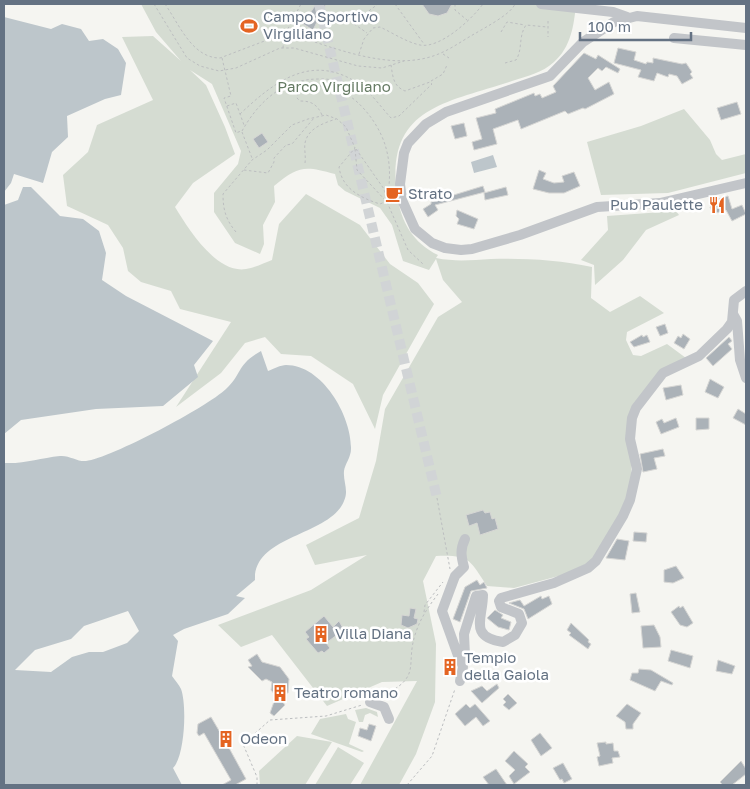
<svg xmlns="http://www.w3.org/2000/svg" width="750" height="789" font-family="'Golos Text',sans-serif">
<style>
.green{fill:#d5dcd2}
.water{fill:#bdc6cb;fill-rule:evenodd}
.building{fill:#abb2b8;stroke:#d6d6d4}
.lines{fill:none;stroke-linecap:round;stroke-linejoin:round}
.minor-tunnel{stroke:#d1d4d6;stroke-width:10;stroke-dasharray:10 5;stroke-linecap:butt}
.path{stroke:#bcbec0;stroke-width:1;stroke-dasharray:2.5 2.5;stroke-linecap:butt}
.minor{stroke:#c2c5c9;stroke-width:10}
.labels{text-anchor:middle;stroke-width:5;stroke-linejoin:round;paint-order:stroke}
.poi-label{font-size:15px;fill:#647283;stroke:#fff;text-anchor:start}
.park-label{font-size:15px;fill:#657a63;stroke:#fff}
</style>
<rect width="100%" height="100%" fill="#f5f5f1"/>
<g class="green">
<path d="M141 4H576C574 25 571 47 554 62 542 73 527 76 512 81 446 103 385 107 397 195 401 222 413 243 438 255L436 258C456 262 472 260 491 259 525 258 559 260 592 267L591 298 610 312 640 296 664 313 627 332 626 340 633 355 641 356 667 344 686 358 633 405 631 487 622 511 592 561 566 574 514 588 487 586C469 559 470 555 436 556L423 581 436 644 435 702 416 754 399 785H360L417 681 382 682 327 706 272 635 241 647 218 625 311 590 367 555 315 565 306 545 359 518 376 461 385 409 438 317 462 302 443 280 436 259 429 270 403 261 392 225 380 208 345 191 338 185 335 174C305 166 299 165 274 186L275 202 263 225 264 244 260 254 235 243 214 212V193L238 164 241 151 212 84 190 70 206 85 225 127 235 154 193 183 175 207C188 228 216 274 246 269 254 268 264 263 272 260L279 224 306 194 360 225 390 264 418 283 434 304 383 395 375 429 353 384 311 356 281 354 265 337 245 343 221 373 176 407 231 322 180 309 171 291 141 282 128 271 123 248 108 225 67 206 63 175 88 152 97 125 153 100 122 37 153 36 181 61 156 32Z"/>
<path d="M684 109 710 140 716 154 722 160 746 154V173L668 193 601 195 587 142 641 126Z"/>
<path d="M676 211 679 215 646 230 623 260 595 285 594 265 581 260 608 230 607 216Z"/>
<path d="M366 708 377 712 378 717 370 713 365 715 363 722H359L355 710Z"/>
<path d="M346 714 348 719 356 722 349 744 364 751 362 752 311 734 320 719Z"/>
<path d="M297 736 332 742 305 785H260L259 771Z"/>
<path d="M338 747 364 763 350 785H315Z"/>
</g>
<g class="water">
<path d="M4 17 51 29 62 24 81 29 89 41 103 39 118 49 126 63 121 95 105 99 67 116 68 137 52 152 43 183 14 174 11 183 4 192Z"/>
<path d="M493 155 497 167 474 173 471 162Z"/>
<path d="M23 187H31L60 216 83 219 99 231 106 253 102 280 126 296 213 341 194 365 198 377 163 406 96 409 21 420 4 434V205L18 200Z"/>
<path d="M261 351 268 371C273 369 281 365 286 365 323 365 352 417 351 449 351 457 345 464 344 471 343 482 349 490 344 501 330 536 253 535 255 580L236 596 245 598 228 614 184 629 173 635 178 641 172 676C175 680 179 685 181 689 187 705 185 756 173 768L182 785H4V463C25 464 40 458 60 456 69 455 78 462 86 461 111 458 207 407 226 389 242 374 237 364 261 351ZM128 611 139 631 127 643 103 652H89L72 657 51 672 15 670 35 650 71 639 84 626Z"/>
</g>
<g class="building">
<path d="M316 4H326L313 30 303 24Z"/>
<path d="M422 4H452L447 13 438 16 429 14Z"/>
<path d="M618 48 636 52 634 60 646 64 647 62 653 63V58L682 64 686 63 692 72 690 74 693 78 682 84 677 76 669 74 668 77 657 73 654 81 638 77 641 70 614 63Z"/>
<path d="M584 53 596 59 598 55 620 69 618 73 606 67 602 71 598 68 588 78 595 90 609 82 614 94 585 109 583 108 568 114 565 111 521 129 518 120 493 129 497 144 474 150 472 142 482 139 476 118 496 113 495 109 534 93 535 96 540 94 542 98 556 92 553 86Z"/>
<path d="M737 102 741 114 721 120 717 108Z"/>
<path d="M464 123 467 136 455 139 451 126Z"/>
<path d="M262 133 268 142 259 148 253 139Z"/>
<path d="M539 170 546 173 543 179 554 183 564 182 562 176 574 172 580 186 564 193H549L533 189Z"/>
<path d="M483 186 485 192 435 205 438 210 428 217 423 209 431 204V202Z"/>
<path d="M506 187 508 195 485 200 484 193Z"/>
<path d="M728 196 732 209 742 205 746 214 732 221 726 210 713 214 710 207 720 204 718 199Z"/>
<path d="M457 210 478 219 474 229 457 224 459 219 456 216Z"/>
<path d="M665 324 668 333 660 336 656 327Z"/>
<path d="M683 334 690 339 684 349 674 343 678 336 681 338Z"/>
<path d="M642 335 643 337 647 335 650 342 634 347 630 342Z"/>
<path d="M729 337 732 341 728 344 732 349 713 366 706 358Z"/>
<path d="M710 379 724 387 718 398 705 392Z"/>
<path d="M681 385 683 395 666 400 663 388Z"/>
<path d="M738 409 746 414V425L733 418Z"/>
<path d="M676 418 679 427 661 434 656 422 662 419 664 423Z"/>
<path d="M696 418H709V429L696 430Z"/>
<path d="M663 449 665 456 654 458 657 469 643 472 640 454Z"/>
<path d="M483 510 485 513 490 512 492 519 495 518 498 529 480 535 477 523 469 526 466 515Z"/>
<path d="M634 532 647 533 646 542 633 541Z"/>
<path d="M617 539 629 541 625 560 606 558Z"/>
<path d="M676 566 684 578 673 583 664 582V570Z"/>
<path d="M477 580 480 585 484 582 487 588 471 591 460 622 453 619 465 587Z"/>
<path d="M636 593 640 612 632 613 630 594Z"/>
<path d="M541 596 542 599 549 596 552 604 528 619 524 609 509 603 520 600 524 606Z"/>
<path d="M679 606 680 608 683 606 693 623 687 627 680 625 671 612Z"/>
<path d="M410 608 416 609 414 618 418 619 417 624 408 628 401 625 402 615 409 616Z"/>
<path d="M495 610 503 615 501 618 511 622 509 630 498 627 487 618Z"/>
<path d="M324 616 333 627 339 621 344 630 326 643 330 648 324 653 322 651 318 653 306 639 309 637 305 632Z"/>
<path d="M571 623 589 640 588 642 591 644 588 649 569 635 571 633 567 630Z"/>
<path d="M654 625 660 637 661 647 643 648 641 626Z"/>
<path d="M671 650 693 656 690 668 668 661Z"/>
<path d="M257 654 262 662 280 667 289 679 288 693H286L282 701 285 705 274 716 270 713 276 696 271 690 272 682 266 679 262 681 248 667 252 666 248 660Z"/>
<path d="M718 660 735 666 732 674 716 671Z"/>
<path d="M639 669 651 670 673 683 672 685 661 681 655 691 630 680 632 673H638Z"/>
<path d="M497 684 499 688 482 703 471 691 482 686 487 691Z"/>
<path d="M508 694 517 703 509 710 503 705 506 702 503 699Z"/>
<path d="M466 704 470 708 475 704 490 721 483 726 476 717 465 726 455 714Z"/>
<path d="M627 704 641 713 633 724V729H626L625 722 616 716Z"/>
<path d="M211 717 221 734 227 738 228 746 246 779 235 785H222L231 780 204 733 199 736 197 733 198 724Z"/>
<path d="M369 724 376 726 371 741 358 736 360 728 367 730Z"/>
<path d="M540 733 552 748 541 756 531 740Z"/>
<path d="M606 742V744L613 743 614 751H618L620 757 612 758 613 763 599 766 597 757 600 756 597 743Z"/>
<path d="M514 751 528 764 525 767 530 772 514 784 509 776 515 770 505 761Z"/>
<path d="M741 761 746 769V774L732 785H723L720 782Z"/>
<path d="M563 763 572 779 564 783 562 779 560 780 553 768Z"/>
<path d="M496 769 507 785H489L483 777Z"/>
</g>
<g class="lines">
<path class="minor-tunnel" d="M319 4 437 498"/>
<g class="path">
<path d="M154 4 187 58 200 66 219 71 236 68 280 48H294L358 66 382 68 404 61"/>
<path d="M165 4C179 24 192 58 220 58L275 37C295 34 311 41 330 47 365 58 408 69 443 52 454 47 465 39 476 33 486 27 511 14 515 4"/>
<path d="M395 4 424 44"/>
<path d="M455 4V10L467 20"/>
<path d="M350 21 367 33"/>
<path d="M548 21V37"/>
<path d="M353 23 378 4"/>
<path d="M501 32 507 22 525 25"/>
<path d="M283 48 284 36 301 4"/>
<path d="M359 54 364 39 373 28 380 27C393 33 406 42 420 45 440 49 472 19 483 4"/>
<path d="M443 54 449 58"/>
<path d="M222 58 231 96 224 98 236 133 241 131"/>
<path d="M505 63 516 60C523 49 518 37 526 25L547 27"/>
<path d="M431 81 443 74 447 65"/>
<path d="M227 106 236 103 244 125"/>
<path d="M240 114C273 83 310 53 356 82 369 90 380 106 391 118L399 116 432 84 430 82 405 91C393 86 393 77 391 65"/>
<path d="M322 115C317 104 311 101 300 101L297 98 298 94C335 67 377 114 386 148 391 166 390 183 387 201"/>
<path d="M242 131C259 101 283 79 319 79 333 79 341 80 348 93"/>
<path d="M242 132 252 158"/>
<path d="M355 149 357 170 386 201"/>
<path d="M356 149 384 189 386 198"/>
<path d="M305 163C306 156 304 149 305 143 308 128 324 123 336 119"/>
<path d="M244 170 268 173 274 162V158L286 145 292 144 314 118"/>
<path d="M387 202 408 250 423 264"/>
<path d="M236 232C226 220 223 210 223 194L252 160 267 150 292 125 308 119 326 115 337 119 346 127 355 148 339 167C342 189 361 198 380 204L387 201 394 204"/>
<path d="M437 498 450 569"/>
<path d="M424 612 425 605 443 582"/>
<path d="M382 696C424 676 404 665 416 632 421 617 429 606 438 594"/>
<path d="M257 785V777L243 744 270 720 326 716 362 705"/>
<path d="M407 785 432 756 455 689"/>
</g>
<g class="minor">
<path d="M541 4 613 12 627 17"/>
<path d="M746 28 637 16 614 22 583 42 550 76 446 112 426 124 408 143 404 153 400 184 402 200 415 229 432 243 445 248 461 250 472 249 520 235 597 207 660 203 746 183"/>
<path d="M674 38 746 45"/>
<path d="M733 314 737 321 740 360 746 378"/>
<path d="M465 539C460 549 461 556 464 567L455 576 442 611 460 661 465 656 464 634 476 596 483 595C483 618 468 637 503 642L515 635 522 623 519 614 501 607 499 601 501 598 554 583 588 568 596 561 623 516 630 500 637 469 630 439 632 418 636 408 663 373 699 356 727 329 732 322 734 300 746 291"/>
<path d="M460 681 463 667 461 661"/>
<path d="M370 702 384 707 389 719"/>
</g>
</g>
<defs>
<g id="stadium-bare" transform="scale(1.35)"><path d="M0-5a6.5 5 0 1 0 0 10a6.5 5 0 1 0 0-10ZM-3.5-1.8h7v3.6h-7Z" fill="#e46422" stroke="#fff" stroke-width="2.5" paint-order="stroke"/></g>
<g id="cafe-bare" transform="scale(1.35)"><path d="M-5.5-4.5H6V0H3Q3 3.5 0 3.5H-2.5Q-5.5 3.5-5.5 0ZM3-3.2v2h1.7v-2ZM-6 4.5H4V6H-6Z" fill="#e46422" stroke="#fff" stroke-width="2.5" paint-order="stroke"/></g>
<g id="restaurant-bare" transform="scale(1.35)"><path d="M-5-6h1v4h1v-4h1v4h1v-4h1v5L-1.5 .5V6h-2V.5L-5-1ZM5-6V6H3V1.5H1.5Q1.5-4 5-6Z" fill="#e46422" stroke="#fff" stroke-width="2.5" paint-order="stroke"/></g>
<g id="building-bare" transform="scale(1.35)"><path d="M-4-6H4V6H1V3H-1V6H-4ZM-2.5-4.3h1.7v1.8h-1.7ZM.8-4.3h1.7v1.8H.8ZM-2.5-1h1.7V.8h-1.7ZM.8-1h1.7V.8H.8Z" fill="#e46422" stroke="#fff" stroke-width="2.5" paint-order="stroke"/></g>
</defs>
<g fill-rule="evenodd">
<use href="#stadium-bare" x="249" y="26"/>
<use href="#cafe-bare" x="394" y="194"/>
<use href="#restaurant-bare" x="717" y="205"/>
<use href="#building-bare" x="321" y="634"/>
<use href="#building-bare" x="450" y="667"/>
<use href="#building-bare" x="280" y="693"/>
<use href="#building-bare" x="226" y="739"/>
</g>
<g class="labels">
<g class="poi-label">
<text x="263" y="22">Campo Sportivo<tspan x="263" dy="17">Virgiliano</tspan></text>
<text x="408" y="199">Strato</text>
<text x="703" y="210" text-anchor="end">Pub Paulette</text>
<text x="335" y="639">Villa Diana</text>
<text x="464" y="663">Tempio<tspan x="464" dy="17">della Gaiola</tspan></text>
<text x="294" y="698">Teatro romano</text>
<text x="240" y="744">Odeon</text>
</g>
<g class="park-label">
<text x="334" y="92">Parco Virgiliano</text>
</g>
</g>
<rect width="750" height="789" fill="none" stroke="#647283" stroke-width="10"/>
<path d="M580 32v8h111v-8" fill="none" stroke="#647283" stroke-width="2.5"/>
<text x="588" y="32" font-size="15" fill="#647283" stroke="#ffffff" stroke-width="4" paint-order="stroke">100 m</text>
</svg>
